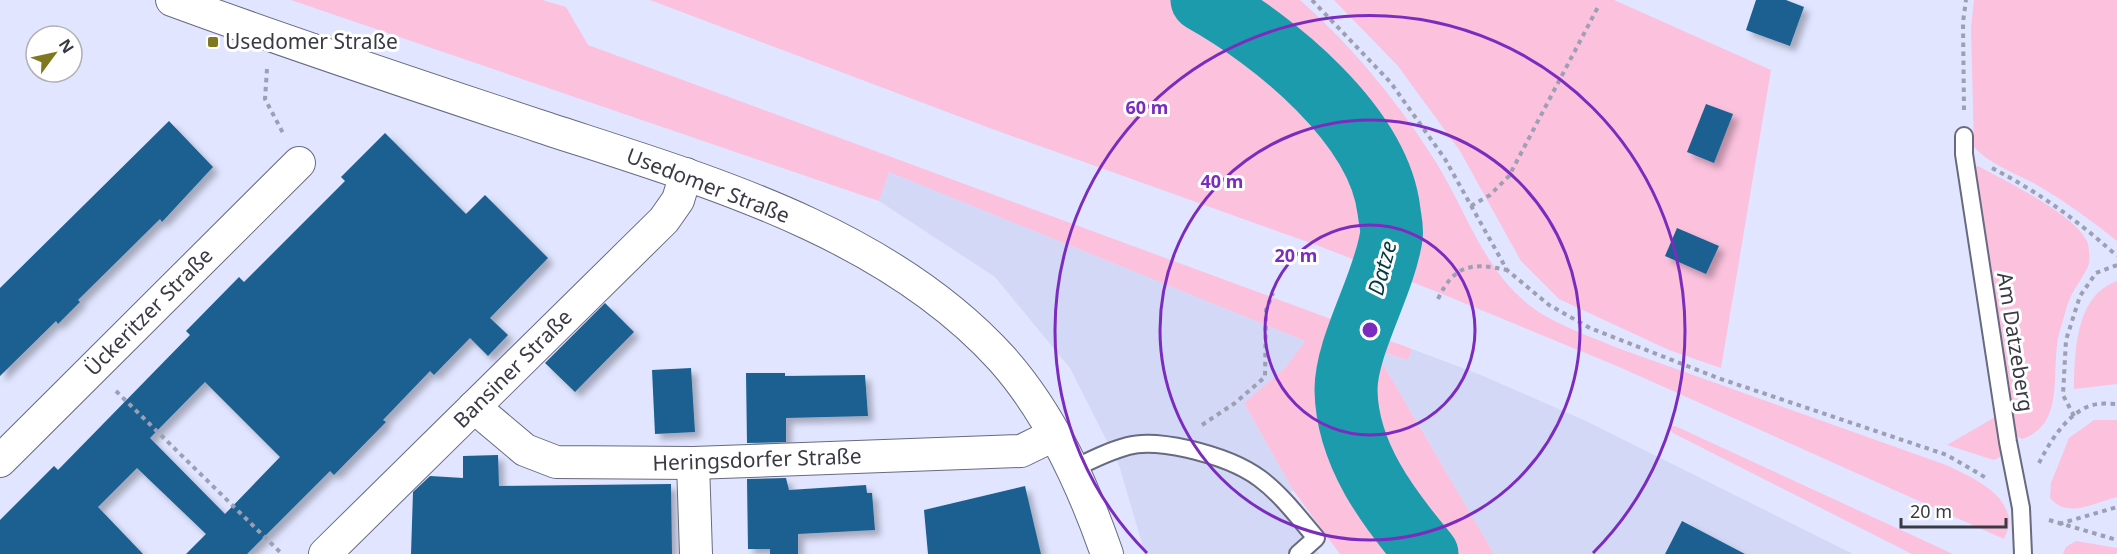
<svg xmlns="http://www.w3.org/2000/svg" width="2117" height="554" font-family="'Noto Sans',sans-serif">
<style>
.built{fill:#d3d8f7}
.green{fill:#fbc1dd}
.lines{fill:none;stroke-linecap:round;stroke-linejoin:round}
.river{stroke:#1c9bac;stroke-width:63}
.building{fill:#1a6192;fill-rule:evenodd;filter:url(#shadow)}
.lane-casing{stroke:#676a80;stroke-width:20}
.street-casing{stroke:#676a80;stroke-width:34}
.path{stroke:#9d9fb3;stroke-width:4;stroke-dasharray:4.5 4.5;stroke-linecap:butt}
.lane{stroke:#fff;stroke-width:16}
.street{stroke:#fff;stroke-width:32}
.ring{fill:none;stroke:#7b2cbf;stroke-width:3}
.poi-dot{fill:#7f781e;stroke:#fff;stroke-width:2}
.labels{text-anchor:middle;stroke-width:6;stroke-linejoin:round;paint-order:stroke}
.poi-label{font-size:21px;fill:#393a44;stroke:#fff;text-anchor:start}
.street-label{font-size:21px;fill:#393a44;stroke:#fff}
.water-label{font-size:22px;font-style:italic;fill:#033a41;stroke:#fff}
.centre{fill:#7b2cbf;stroke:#fff;stroke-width:3}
.ring-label{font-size:18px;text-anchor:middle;font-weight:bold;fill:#7b2cbf;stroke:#fff;stroke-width:6;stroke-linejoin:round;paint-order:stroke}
</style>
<defs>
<filter id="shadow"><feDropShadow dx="5.5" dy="5.5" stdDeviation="3" flood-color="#0004"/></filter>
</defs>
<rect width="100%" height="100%" fill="#e1e5ff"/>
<g class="built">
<path d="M889 172 1305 341 1286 367 1244 403 1293 490 1277 506 1319 554H1145L1119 465 1070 368 995 277 879 201Z"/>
<path d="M1374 349 1408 360 1412 349 1481 375 1586 421 1853 554H1494Z"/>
</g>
<g class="green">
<path d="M291 0H542L566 7 588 45 1412 349 1408 360 1374 349 1494 554H1340L1293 490 1244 403 1286 367 1305 341 889 172 879 201Z"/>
<path d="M650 0H1300C1353 47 1400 104 1437 164 1467 213 1483 268 1529 305 1551 323 1596 339 1623 350L1946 465C1969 476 2006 491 2009 520 2010 526 2006 534 2004 539L1617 366 1435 291 1319 246 995 130Z"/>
<path d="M1334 0H1614L1771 70 1721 368 1669 350 1559 299 1521 261 1460 151 1398 66Z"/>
<path d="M1974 0H2117V241C2092 221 2065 201 2037 185 2016 173 1990 165 1974 147L1971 28Z"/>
<path d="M1978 166C2005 181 2073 213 2087 241 2089 246 2090 258 2089 263 2086 274 2076 285 2071 296 2066 306 2064 319 2060 330 2049 367 2068 424 2022 439L2015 435 1973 168Z"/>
<path d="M2117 281V384L2074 389C2075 352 2075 296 2117 281Z"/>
<path d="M1997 416 2003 449 2000 457 1994 460 1947 445Z"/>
<path d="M2094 420H2117V497C2093 503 2068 519 2050 498L2051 483 2069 438Z"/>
<path d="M1675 426 1953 554H1912L1673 433 1668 427Z"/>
<path d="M2076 541 2117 548V554H2063L2066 547Z"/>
</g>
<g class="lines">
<path class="river" d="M1202 0C1274 40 1379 125 1389 211 1390 220 1393 230 1391 238 1383 287 1346 346 1346 390 1347 454 1388 508 1427 554"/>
</g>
<g class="building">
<path d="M1756 0H1786L1804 7 1790 46 1746 30Z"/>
<path d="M1706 104 1733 114 1714 163 1687 152Z"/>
<path d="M169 121 213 167 162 222 160 219 78 300 80 302 58 324 56 321 0 376V288Z"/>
<path d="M385 133 466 214 485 195 548 258 490 318 508 335 488 356 470 338 434 375 430 371 383 420 386 422 334 475 330 471 247 554H186L206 534 137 468 98 507 143 554H0V520L54 466 58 470 190 335 186 331 239 277 244 282 345 181 341 177ZM205 382 280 457 225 514 150 438Z"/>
<path d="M1677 228 1719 246 1706 274 1665 256Z"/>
<path d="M605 303 634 332 575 392 545 363Z"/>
<path d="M691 368 695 432 655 434 652 370Z"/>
<path d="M746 373H785V376L865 375 868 416 786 418V442L747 443Z"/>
<path d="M498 455 499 486 671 484 672 554H411L413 492 430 476 463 478V456Z"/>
<path d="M786 478 789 490 866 485 867 493H872L875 530 798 534V554H770V549H748L747 479Z"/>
<path d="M1025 486 1041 554H928L924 510Z"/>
<path d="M1682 521 1745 554H1665Z"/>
</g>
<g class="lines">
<g class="lane-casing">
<g id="lane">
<path d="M1964 136V154L2008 442 2021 508 2023 554"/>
<path d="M1073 469C1091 460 1109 451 1128 446 1146 441 1170 445 1188 449 1257 465 1272 485 1316 538L1298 554"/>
</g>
</g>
<g class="street-casing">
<g id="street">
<path d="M172 0C294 45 416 85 539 126 700 179 884 229 1002 359 1051 414 1083 485 1107 554"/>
<path d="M474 407 525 450 556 462 693 463 1021 451 1054 435"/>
<path d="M0 461 299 163"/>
<path d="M693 463 696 554"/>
<path d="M325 554 664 220 678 200 686 174"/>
</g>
</g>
<g class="path">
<path d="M1312 0 1391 83 1445 159 1507 270 1549 305 1590 328 1718 378 1947 455 1988 479"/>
<path d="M267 69 265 99 284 135"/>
<path d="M1964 110 1963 22 1966 0"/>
<path d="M1992 168C2040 193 2077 220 2117 256"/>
<path d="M1471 206 1490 195 1509 176 1598 7"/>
<path d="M1438 299C1454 265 1471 262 1507 270"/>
<path d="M116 391 282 554"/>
<path d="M2074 416 2063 395 2066 340 2080 296 2096 273 2117 265"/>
<path d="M1202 425 1235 403 1265 377 1266 310 1273 293"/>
<path d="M2039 463C2050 441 2071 407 2098 404 2104 403 2111 404 2117 404"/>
<path d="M2049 520 2117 540"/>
<path d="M2059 524 2117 507"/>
</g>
<use href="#lane" class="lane"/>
<use href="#street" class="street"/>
</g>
<g class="ring">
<circle cx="1370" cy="330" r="105"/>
<circle cx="1370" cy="330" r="210"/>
<path d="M1147 553A315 315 0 1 1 1593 553"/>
</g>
<rect class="poi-dot" x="207" y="36" width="12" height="12" rx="3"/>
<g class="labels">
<g class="poi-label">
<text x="225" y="49">Usedomer Straße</text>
</g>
<g class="street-label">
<text transform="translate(708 186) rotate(21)" y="7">Usedomer Straße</text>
<text transform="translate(149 312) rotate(-45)" y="7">Ückeritzer Straße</text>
<text transform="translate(2015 342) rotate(81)" y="7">Am Datzeberg</text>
<text transform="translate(513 369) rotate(-45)" y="7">Bansiner Straße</text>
<text transform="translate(757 460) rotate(-2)" y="7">Heringsdorfer Straße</text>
</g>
<g class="water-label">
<text transform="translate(1382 268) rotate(-75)" y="8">Datze</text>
</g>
</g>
<circle cx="1370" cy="330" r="9" class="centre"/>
<g class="ring-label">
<text x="1147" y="114">60 m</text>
<text x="1222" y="188">40 m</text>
<text x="1296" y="262">20 m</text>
</g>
<g transform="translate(54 54) rotate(57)"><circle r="28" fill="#ffffff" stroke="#b0b0b4" stroke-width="1.5"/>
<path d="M0-4.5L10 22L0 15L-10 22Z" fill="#7f781e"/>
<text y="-9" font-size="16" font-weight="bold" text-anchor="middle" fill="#393a44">N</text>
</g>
<path d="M1901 518v9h105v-9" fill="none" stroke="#393a44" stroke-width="3"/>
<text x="1910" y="518" font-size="18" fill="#393a44" stroke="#ffffff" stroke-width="4.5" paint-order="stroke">20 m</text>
</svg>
